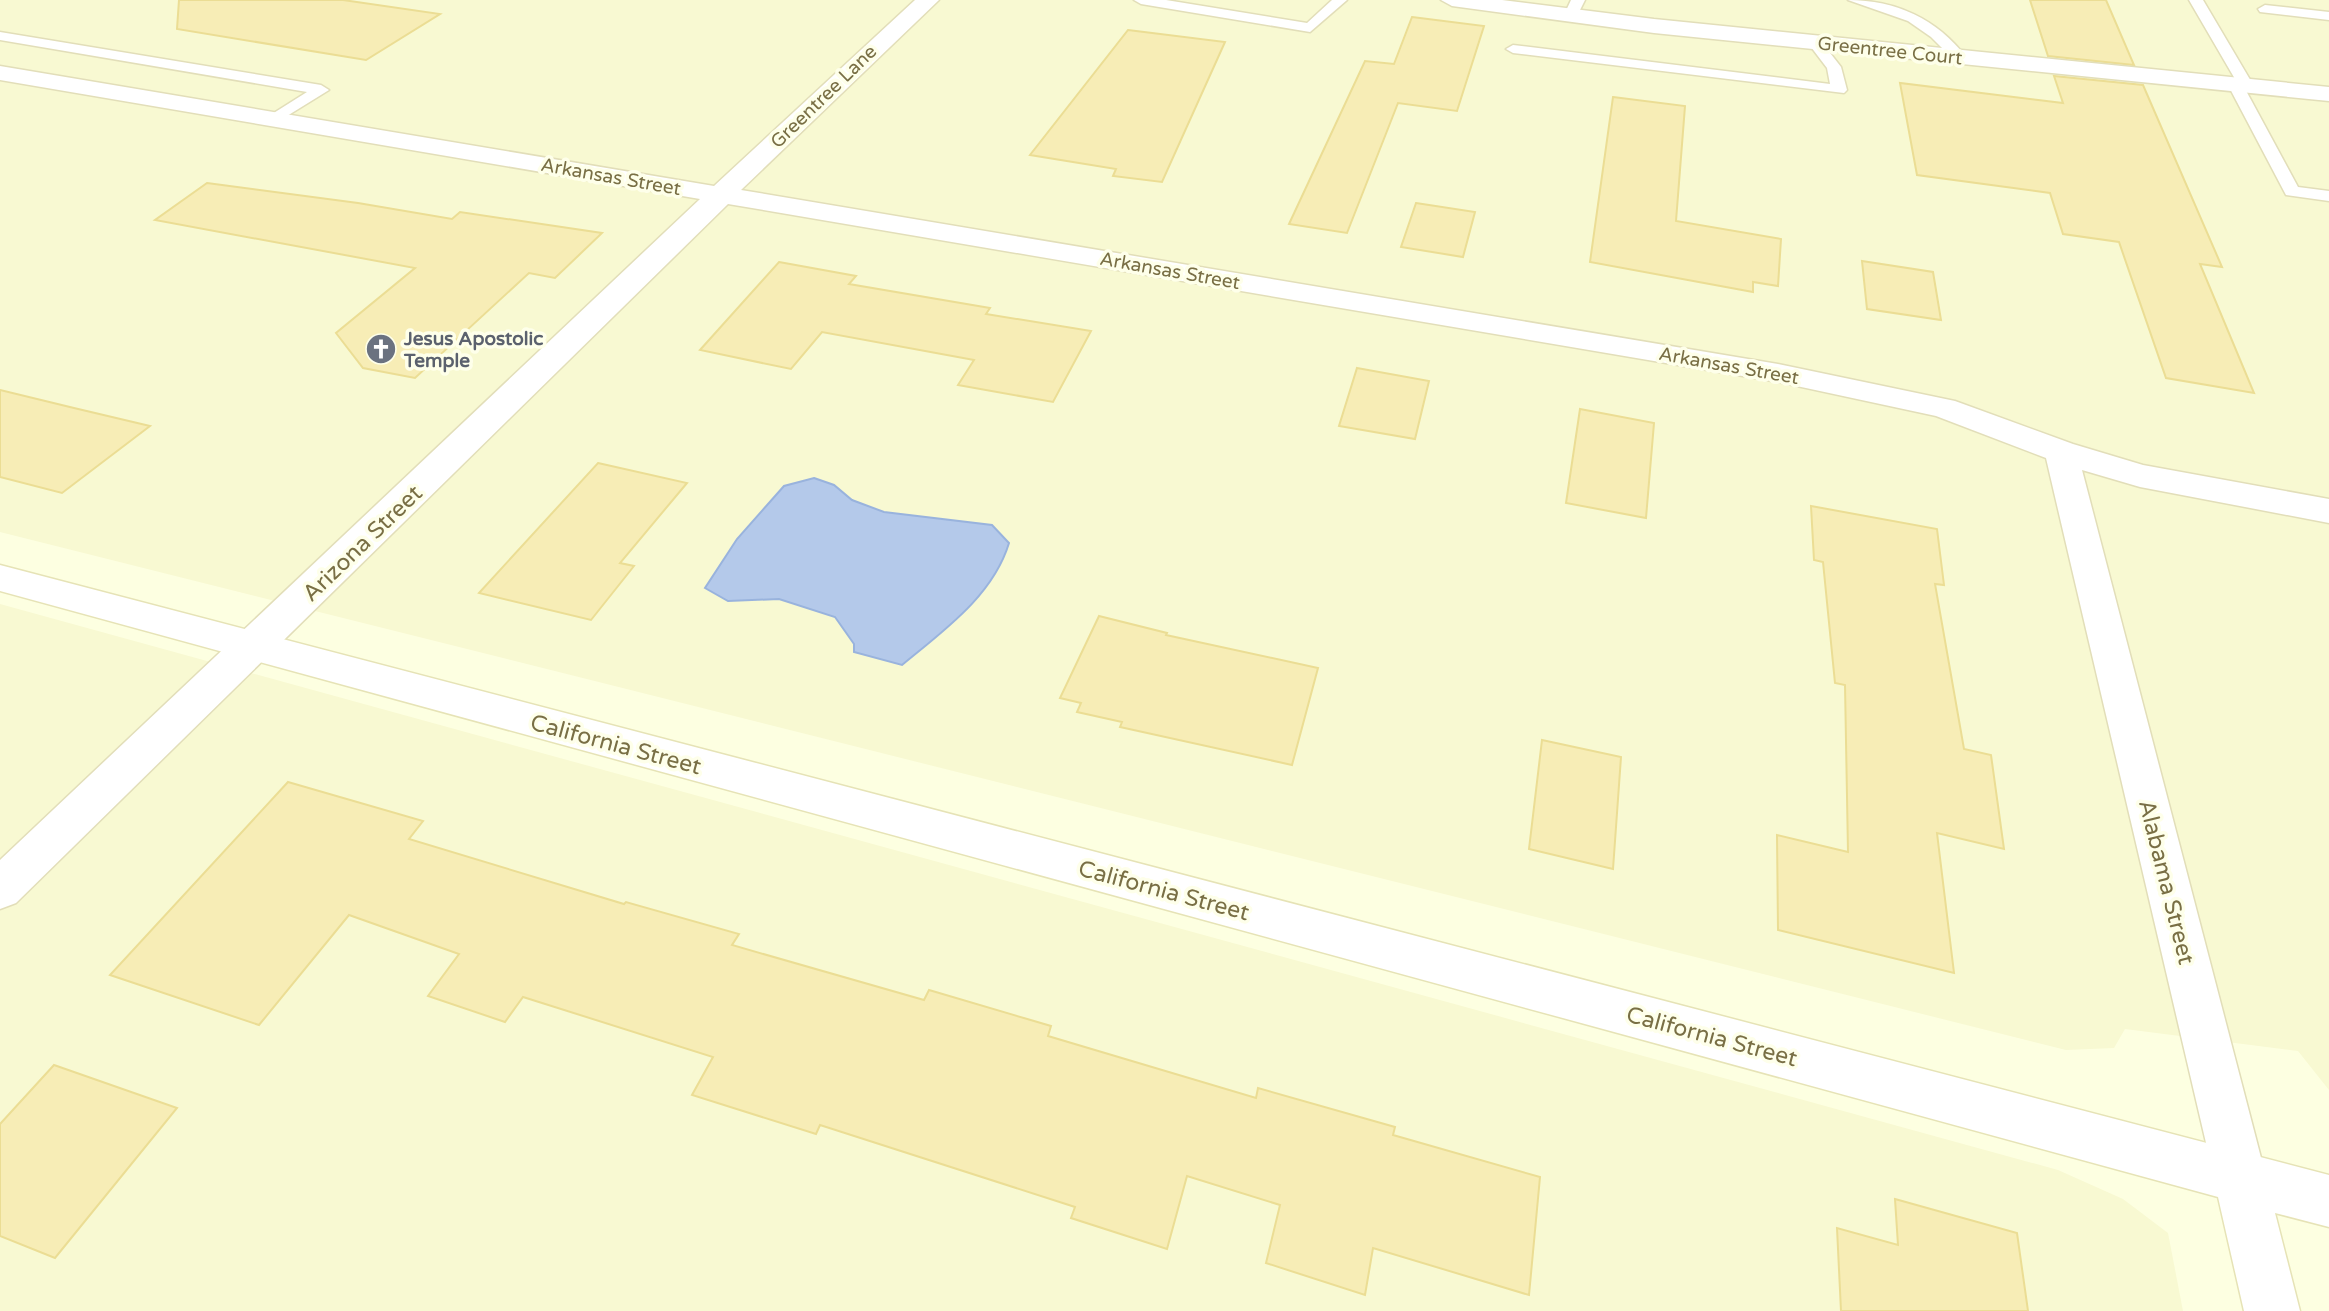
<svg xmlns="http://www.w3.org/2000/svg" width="2329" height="1311" font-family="'Varela Round',sans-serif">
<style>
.residential{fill:#f8f9d2}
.water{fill:#b4c9ea;stroke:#99b3dd;stroke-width:2}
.building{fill:#f7edb6;stroke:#ebdd94;stroke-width:2}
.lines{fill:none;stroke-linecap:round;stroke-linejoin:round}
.lane-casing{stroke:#e2deb9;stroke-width:3}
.street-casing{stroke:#e2deb9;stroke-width:3}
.secondary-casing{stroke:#e6e3b6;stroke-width:3}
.lane{fill:#fff;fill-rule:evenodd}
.street{fill:#fff;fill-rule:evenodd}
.secondary{fill:#fff;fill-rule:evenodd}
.labels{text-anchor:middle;stroke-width:7;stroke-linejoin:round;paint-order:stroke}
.far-street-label{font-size:19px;fill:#796f45;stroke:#feffea}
.far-worship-label{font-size:19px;font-weight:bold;fill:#5b616d;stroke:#feffea;text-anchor:start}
.street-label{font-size:23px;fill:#796f45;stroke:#feffea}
</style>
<rect width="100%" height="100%" fill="#fdffe1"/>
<g class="residential">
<path d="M0 0H2329V1090L2298 1051 2125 1029 2114 1048 2066 1050 0 532Z"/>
<path d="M0 604 2058 1170 2123 1199 2168 1233 2183 1311H0Z"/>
</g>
<path class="water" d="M814 478 834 485 852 500 884 512 992 525 1009 543C993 596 943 631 902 665L854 652V644L835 617 779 599 728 601 705 588 737 539 784 486Z"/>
<g class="building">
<path d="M179 0H343L440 14 366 60 177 29Z"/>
<path d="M2030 0H2106L2134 65 2048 56Z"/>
<path d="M1412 17 1484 26 1457 111 1398 103 1347 233 1289 224 1365 61 1394 64Z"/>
<path d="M1128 30 1225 42 1162 182 1113 176 1116 169 1030 155Z"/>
<path d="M2054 76 2143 85 2222 267 2200 264 2254 393 2166 378 2119 242 2063 234 2050 193 1917 175 1900 83 2063 103Z"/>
<path d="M1613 97 1685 106 1676 221 1781 239 1778 286 1753 282V292L1590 262Z"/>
<path d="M207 183 358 203 452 219 460 212 602 233 555 278 529 273 415 378 363 368 336 333 415 268 155 220Z"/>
<path d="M1416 203 1475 212 1463 257 1401 247Z"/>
<path d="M1862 261 1933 272 1941 320 1867 309Z"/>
<path d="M779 262 856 276 849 284 990 308 986 314 1091 331 1053 402 958 385 974 360 822 332 791 369 700 350Z"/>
<path d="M1357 368 1429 381 1415 439 1339 426Z"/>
<path d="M0 390 74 408 150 426 62 493 0 477Z"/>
<path d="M1580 409 1654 423 1646 518 1566 503Z"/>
<path d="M598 463 687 483 620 563 634 566 591 620 479 593Z"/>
<path d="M1811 506 1937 529 1944 585 1935 584 1964 749 1991 755 2004 849 1937 833 1954 973 1778 930 1777 835 1848 852 1845 685 1835 683 1823 562 1814 560Z"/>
<path d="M1099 616 1167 633 1166 635 1318 668 1292 765 1120 727 1122 722 1077 712 1081 703 1060 698Z"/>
<path d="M1542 740 1621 757 1613 869 1529 849Z"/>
<path d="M288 782 423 821 409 839 624 904 626 902 739 934 732 945 924 1000 929 990 1051 1026 1048 1036 1256 1098 1258 1088 1395 1127 1393 1135 1540 1177 1529 1295 1373 1248 1365 1295 1266 1263 1280 1205 1187 1176 1167 1249 1071 1218 1075 1207 820 1125 816 1134 692 1095 713 1057 523 997 505 1022 428 996 459 954 349 915 259 1025 110 975Z"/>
<path d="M54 1065 177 1108 55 1258 0 1236V1124Z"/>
<path d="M1895 1199 2017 1233 2028 1311H1841L1837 1228 1898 1245Z"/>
</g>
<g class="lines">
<g class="lane-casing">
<g id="lane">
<path d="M1134 0H1166L1307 23 1332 0H1347L1310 32 1141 4Z"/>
<path d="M1571 0H1585L1576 18 1571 19 1564 15Z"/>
<path d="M1848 0C1896 0 1937 19 1966 57L1964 60H1954L1931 37 1908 21Z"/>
<path d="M2189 0H2203L2252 83 2244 87 2298 187 2329 191V201L2286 195 2227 83 2235 79Z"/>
<path d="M2265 5 2329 12V20L2260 12 2258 9Z"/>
<path d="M0 32 321 85 329 90 274 124 269 122V116L307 92 0 40Z"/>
<path d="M1815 39 1820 40 1841 67 1847 90 1844 93 1513 53 1506 49 1513 45 1830 84 1827 68 1808 43Z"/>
</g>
</g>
<g class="street-casing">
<g id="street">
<path d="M915 0H939L741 190 1778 364 1955 401 2073 444 2143 465 2329 499V523L2140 487 2082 470 2266 1177 2258 1195 2240 1203 2222 1195 2214 1177 2046 458 1936 416 1778 382 728 204 16 903 0 909V860L700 199 0 80V66L714 186Z"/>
<path d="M1441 0H1502L1654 19 2329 87V101L1654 33 1452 6Z"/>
</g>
</g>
<g class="secondary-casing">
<path id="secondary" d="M0 565 2329 1175V1227L2275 1213 2300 1311H2244L2218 1197 0 591Z"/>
</g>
<use href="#lane" class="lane"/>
<use href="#street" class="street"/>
<use href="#secondary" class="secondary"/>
</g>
<defs>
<g id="church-disc" transform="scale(1.575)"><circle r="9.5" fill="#6b7280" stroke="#feffea"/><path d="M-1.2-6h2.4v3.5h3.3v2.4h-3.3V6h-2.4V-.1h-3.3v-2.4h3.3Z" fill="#fff"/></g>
</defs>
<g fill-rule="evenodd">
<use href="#church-disc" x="381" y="349"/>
</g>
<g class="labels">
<g class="far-street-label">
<text transform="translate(1890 50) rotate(6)" y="7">Greentree Court</text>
<text transform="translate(823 96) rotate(-44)" y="7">Greentree Lane</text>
<text transform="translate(611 176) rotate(10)" y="7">Arkansas Street</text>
<text transform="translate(1170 270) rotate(10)" y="7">Arkansas Street</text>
<text transform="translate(1729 365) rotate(10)" y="7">Arkansas Street</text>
</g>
<g class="far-worship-label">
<text x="404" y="345">Jesus Apostolic<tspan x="404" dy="22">Temple</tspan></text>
</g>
<g class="street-label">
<text transform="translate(362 543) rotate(-44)" y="8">Arizona Street</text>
<text transform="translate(616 744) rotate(15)" y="8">California Street</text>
<text transform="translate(2167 882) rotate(76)" y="8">Alabama Street</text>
<text transform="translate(1164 890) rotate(15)" y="8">California Street</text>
<text transform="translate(1712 1036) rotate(15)" y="8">California Street</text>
</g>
</g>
</svg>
